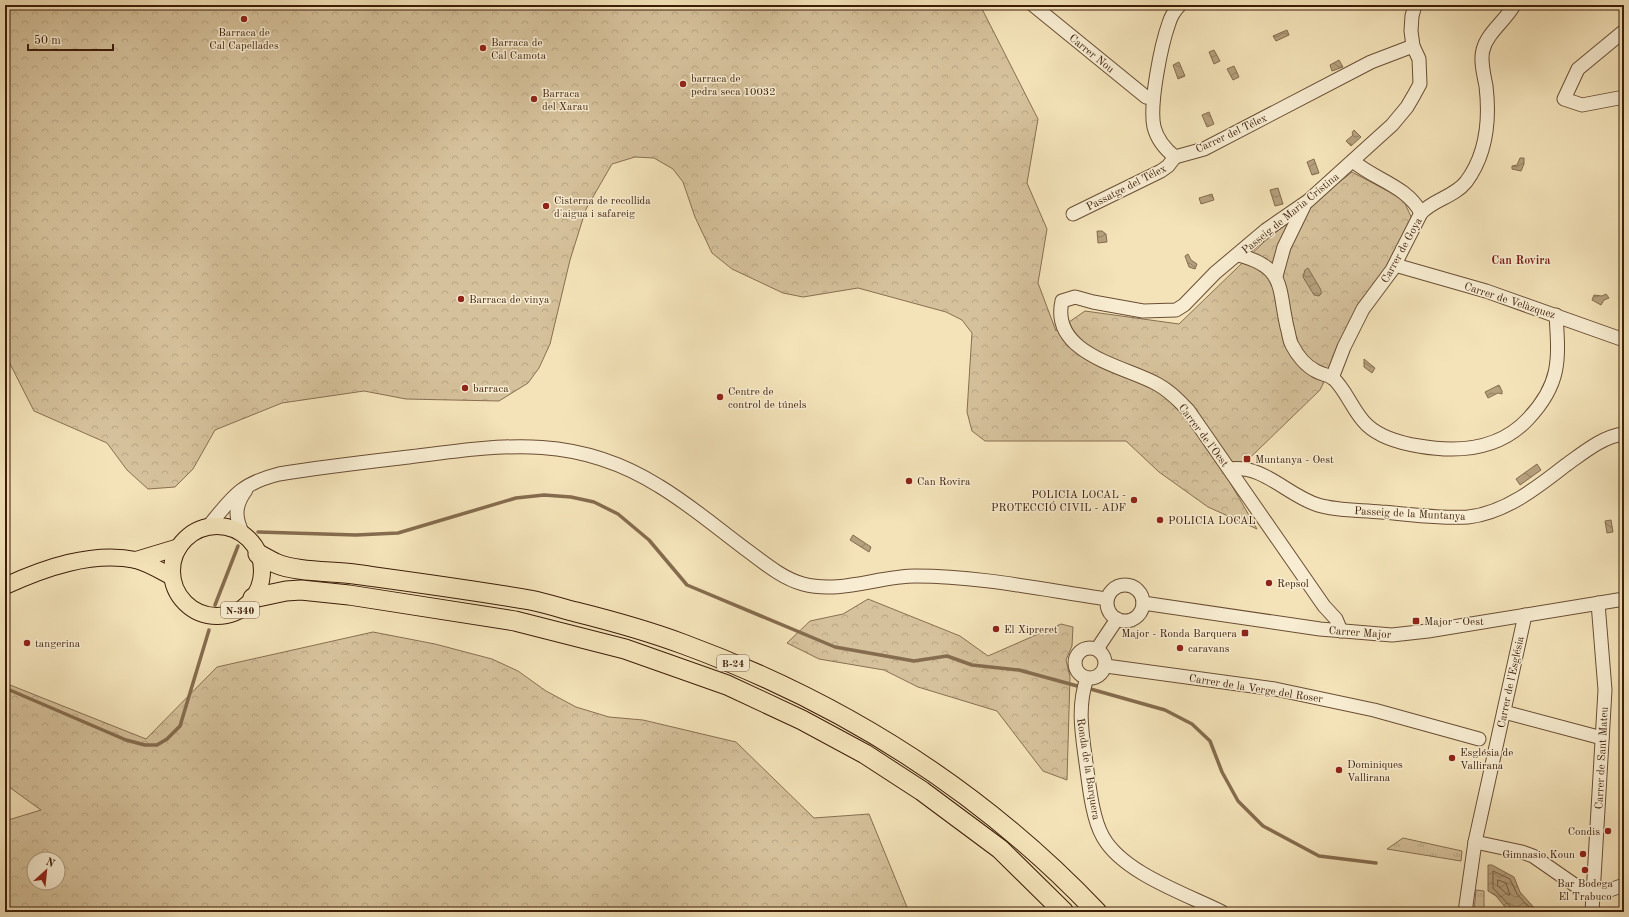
<svg xmlns="http://www.w3.org/2000/svg" width="1629" height="917" font-family="'Old Standard TT',serif">
<style>
.grass{fill:url(#grass-tufts);stroke:#886f52}
.forest{fill:url(#forest-crowns);stroke:#886f52;fill-rule:evenodd}
.water{fill:url(#water-waves);stroke:#856c4e}
.lines{fill:none;stroke-linecap:round;stroke-linejoin:round}
.shore{stroke:#785e42;stroke-width:1}
.stream{stroke:#856c4e;stroke-width:3.5}
.minor-casing{stroke:#6a4e34;stroke-width:15}
.major-casing{stroke:#3c1d08;stroke-width:18}
.highway-casing{stroke:#3c1d08;stroke-width:21}
.minor{stroke:#f8edd2;stroke-width:13}
.major{stroke:#f4e3b9;stroke-width:16}
.highway{stroke:#f4e3b9;stroke-width:19}
.poi-dot{fill:#8f2418;stroke:#f8edd2;stroke-width:1.5}
.labels{text-anchor:middle;stroke-width:3;stroke-linejoin:round;paint-order:stroke}
.shield{fill:#f8edd2;stroke:#745b45;stroke-width:1}
.shield-label{font-size:10px;font-weight:bold;fill:#3c1d08}
.poi-label{font-size:11px;fill:#3c1d08;stroke:#f8edd2;text-anchor:start}
.street-label{font-size:11px;fill:#3c1d08;stroke:#f8edd2}
.neighbourhood-label{font-size:12px;font-weight:bold;fill:#7a1f14;stroke:#f8edd2}
</style>
<defs>
<pattern id="grass-tufts" width="24" height="20" patternUnits="userSpaceOnUse"><rect width="24" height="20" fill="#d5c19b"/><path d="M3 7l-1-3M5 7V3M7 7l1-3M15 17l-1-3M17 17v-4M19 17l1-3" fill="none" stroke="#b8a584"/></pattern>
<pattern id="forest-crowns" width="20" height="18" patternUnits="userSpaceOnUse"><rect width="20" height="18" fill="#d5c19b"/><path d="M2 6a3 3 0 1 1 6 0M12 15a3 3 0 1 1 6 0" fill="none" stroke="#b8a584"/></pattern>
<pattern id="water-waves" width="16" height="10" patternUnits="userSpaceOnUse"><rect width="16" height="10" fill="#b5a07d"/><path d="M0 5q4-4 8 0t8 0" fill="none" stroke="#948264"/></pattern>
</defs>
<rect width="100%" height="100%" fill="#f4e3b9"/>
<filter id="stains"><feTurbulence type="fractalNoise" baseFrequency=".005" numOctaves="4"/><feColorMatrix values="0 0 0 0 .2 0 0 0 0 .09 0 0 0 0 .02 0 0 0 .5 -.17"/></filter>
<radialGradient id="worn" r=".72"><stop offset=".6" stop-color="#630" stop-opacity="0"/><stop offset="1" stop-color="#630" stop-opacity=".3"/></radialGradient>
<g class="grass">
<path d="M1403 838 1462 851 1461 861 1387 849Z"/>
<path d="M1476 890 1484 891V912H1474Z"/>
</g>
<g class="forest">
<path d="M5 5H980L1038 119 1027 183 1047 229 1038 283 1056 331 1085 311 1179 324 1265 241 1352 172 1403 199 1413 221 1395 264 1363 304 1320 390 1228 479 1257 529 1208 507 1159 472 1126 441H985L972 431 967 412 972 333 962 320 946 312 858 288 803 297 783 293 732 269 712 253 695 217 683 182 673 169 654 158 635 157 612 164 586 209 570 260 550 344 539 368 528 383 499 401 406 399 364 391 282 403 215 430 193 469 175 487 148 489 127 470 107 443 34 411 5 354Z"/>
<path d="M868 599 960 636 988 656 1061 624 1073 627 1072 646 1066 660 1070 677 1067 780 1043 771 997 711 918 687 884 670 819 659 787 643 810 621 843 614Z"/>
<path d="M373 632 435 644 492 659 518 671 546 691 576 707 609 717 643 720 736 742 814 818 869 814 909 912H5V821L41 810 5 784V683L146 739 217 667ZM34 859H58V883H34Z"/>
</g>
<g class="water">
<path d="M1287 30 1289 35 1276 41 1273 36Z"/>
<path d="M1214 50 1220 61 1214 64 1209 52Z"/>
<path d="M1339 60 1343 67 1332 71 1330 65Z"/>
<path d="M1179 62 1185 76 1178 79 1173 65Z"/>
<path d="M1234 66 1239 77 1233 80 1227 69Z"/>
<path d="M1209 112 1214 124 1207 127 1202 115Z"/>
<path d="M1354 130 1361 137 1351 146 1346 141 1353 135 1352 133Z"/>
<path d="M1520 158H1524V164L1521 171 1512 169V166L1517 165Z"/>
<path d="M1314 159 1319 173 1312 175 1307 162Z"/>
<path d="M1278 188 1283 204 1275 206 1270 190Z"/>
<path d="M1212 194 1214 200 1201 204 1199 198Z"/>
<path d="M1097 231H1102L1106 234 1107 242 1098 243Z"/>
<path d="M1188 254 1191 260 1197 264 1195 269 1189 267 1185 256Z"/>
<path d="M1308 268 1321 290V294L1319 296 1314 295 1303 277 1305 270Z"/>
<path d="M1606 294 1609 298 1604 300 1601 305 1592 300 1594 295 1602 296Z"/>
<path d="M1364 359 1375 368 1372 373 1364 367Z"/>
<path d="M1499 385 1502 391V394L1498 393 1488 398 1485 392Z"/>
<path d="M1537 464 1541 470 1520 485 1516 479Z"/>
<path d="M1611 520 1613 532 1607 533 1605 521Z"/>
<path d="M853 535 871 547 869 552 850 540Z"/>
<path d="M1488 865H1492L1514 877 1520 892 1538 912H1509L1496 896 1488 891Z"/>
</g>
<g class="lines">
<g class="shore">
<path d="M1498 880 1506 883 1510 895H1508L1498 886Z"/>
<path d="M1512 912 1510 906 1493 888V871L1510 879 1517 894 1533 912"/>
</g>
<g class="stream">
<path d="M258 532 356 535 398 533 516 498 544 495 571 497 594 502 618 514 649 540 687 585 835 647 914 661 947 656 972 665 1019 670 1081 687"/>
<path d="M215 605 238 546"/>
<path d="M5 688 126 740 145 745H157L167 739 180 726 209 630"/>
<path d="M1087 688 1165 710 1192 724 1210 741 1222 772 1238 801 1263 826 1319 856 1376 863"/>
</g>
<g class="minor-casing">
<g id="minor">
<path d="M1033 5 1146 97 1153 98"/>
<path d="M1180 5C1175 10 1171 16 1169 23 1161 45 1149 105 1154 127 1157 139 1165 149 1175 157L1204 149 1371 62 1413 46"/>
<path d="M1624 31 1578 69 1564 99 1582 105 1624 97"/>
<path d="M1353 161C1375 180 1407 186 1421 213"/>
<path d="M1073 214 1161 171 1168 166 1175 157"/>
<path d="M1238 255C1286 267 1278 288 1287 327 1289 333 1289 340 1292 345 1297 355 1306 366 1316 371 1321 374 1328 375 1333 378 1347 391 1353 412 1367 425 1381 438 1400 443 1419 446 1459 453 1499 450 1528 419 1561 384 1559 360 1556 315"/>
<path d="M1395 265 1486 291 1624 340"/>
<path d="M1276 276 1284 247 1304 206"/>
<path d="M1332 378 1344 347 1363 309 1392 270 1421 213C1434 199 1454 197 1466 182 1487 154 1490 120 1486 86 1484 76 1480 60 1483 50 1487 33 1506 20 1514 5"/>
<path d="M1230 469C1263 464 1288 496 1318 505 1338 511 1360 510 1381 512 1409 514 1440 519 1468 517 1505 513 1538 487 1566 465 1583 453 1603 436 1624 434"/>
<path d="M207 528C232 498 239 484 279 474 322 467 366 462 409 457 502 445 575 433 659 486 689 504 716 527 744 548 762 561 781 578 803 584 841 594 878 576 916 576 980 576 1044 590 1107 599"/>
<path d="M243 534C235 518 234 506 246 490"/>
<circle cx="1125" cy="603" r="18"/>
<path d="M1143 603 1320 629 1392 635 1428 631 1624 599"/>
<path d="M1341 631 1336 619 1324 606 1188 410C1178 400 1170 391 1157 384 1124 366 1050 354 1062 301L1075 297 1093 302 1143 311 1176 310 1184 305 1215 273 1266 230 1308 201 1392 125 1407 107 1414 95 1420 84 1419 59 1413 46 1411 31 1412 16 1415 5"/>
<circle cx="1090" cy="663" r="15"/>
<path d="M1097 649 1117 619"/>
<path d="M1106 666 1275 689 1374 710 1479 739"/>
<path d="M1087 678C1077 707 1082 733 1086 763 1089 784 1092 818 1103 837 1123 873 1186 894 1222 912"/>
<path d="M1504 712 1602 738"/>
<path d="M1475 842 1522 852 1533 856 1582 890 1604 892 1624 885"/>
<path d="M1465 912 1475 842 1525 615"/>
<path d="M1592 912 1605 690 1598 603"/>
</g>
</g>
<g class="major-casing">
<g id="major">
<circle cx="217" cy="571" r="45"/>
<path d="M136 560 179 547"/>
<path d="M5 586C44 568 92 551 136 560 148 563 161 571 172 577"/>
</g>
</g>
<g class="highway-casing">
<g id="highway">
<path d="M258 554C264 557 269 560 275 563 295 572 331 571 354 574 412 582 472 590 530 600 545 603 561 608 576 612 612 621 648 631 683 644 841 702 981 790 1097 912"/>
<path d="M253 598 286 591 301 590 349 595 515 621 625 649 727 685 802 720 865 754 922 791 1000 849 1064 912"/>
</g>
</g>
<use href="#minor" class="minor"/>
<use href="#major" class="major"/>
<use href="#highway" class="highway"/>
</g>
<g class="poi-dot">
<circle cx="244" cy="19" r="4"/>
<circle cx="483" cy="48" r="4"/>
<circle cx="683" cy="84" r="4"/>
<circle cx="534" cy="99" r="4"/>
<circle cx="546" cy="206" r="4"/>
<circle cx="461" cy="299" r="4"/>
<circle cx="465" cy="388" r="4"/>
<circle cx="720" cy="397" r="4"/>
<rect x="1243" y="455" width="8" height="8" rx="2"/>
<circle cx="909" cy="481" r="4"/>
<circle cx="1134" cy="500" r="4"/>
<circle cx="1160" cy="520" r="4"/>
<circle cx="1269" cy="583" r="4"/>
<rect x="1412" y="617" width="8" height="8" rx="2"/>
<circle cx="996" cy="629" r="4"/>
<rect x="1241" y="629" width="8" height="8" rx="2"/>
<circle cx="27" cy="643" r="4"/>
<circle cx="1180" cy="648" r="4"/>
<circle cx="1452" cy="758" r="4"/>
<circle cx="1339" cy="770" r="4"/>
<circle cx="1608" cy="831" r="4"/>
<circle cx="1583" cy="854" r="4"/>
<circle cx="1585" cy="870" r="4"/>
</g>
<g class="labels">
<g class="shield">
<rect x="221" y="602" width="38" height="16" rx="3"/>
<rect x="717" y="655" width="32" height="16" rx="3"/>
</g>
<g class="shield-label">
<text x="240" y="614">N-340</text>
<text x="733" y="667">B-24</text>
</g>
<g class="poi-label">
<text x="244" y="36" text-anchor="middle">Barraca de<tspan x="244" dy="13">Cal Capellades</tspan></text>
<text x="491" y="46">Barraca de<tspan x="491" dy="13">Cal Camota</tspan></text>
<text x="691" y="82">barraca de<tspan x="691" dy="13">pedra seca 10032</tspan></text>
<text x="542" y="97">Barraca<tspan x="542" dy="13">del Xarau</tspan></text>
<text x="554" y="204">Cisterna de recollida<tspan x="554" dy="13">d'aigua i safareig</tspan></text>
<text x="469" y="303">Barraca de vinya</text>
<text x="473" y="392">barraca</text>
<text x="728" y="395">Centre de<tspan x="728" dy="13">control de túnels</tspan></text>
<text x="1255" y="463">Muntanya - Oest</text>
<text x="917" y="485">Can Rovira</text>
<text x="1126" y="498" text-anchor="end">POLICIA LOCAL -<tspan x="1126" dy="13">PROTECCIÓ CIVIL - ADF</tspan></text>
<text x="1168" y="524">POLICIA LOCAL</text>
<text x="1277" y="587">Repsol</text>
<text x="1424" y="625">Major - Oest</text>
<text x="1004" y="633">El Xipreret</text>
<text x="1237" y="637" text-anchor="end">Major - Ronda Barquera</text>
<text x="35" y="647">tangerina</text>
<text x="1188" y="652">caravans</text>
<text x="1460" y="756">Església de<tspan x="1460" dy="13">Vallirana</tspan></text>
<text x="1347" y="768">Dominiques<tspan x="1347" dy="13">Vallirana</tspan></text>
<text x="1600" y="835" text-anchor="end">Condis</text>
<text x="1575" y="858" text-anchor="end">Gimnasio Koun</text>
<text x="1585" y="887" text-anchor="middle">Bar Bodega<tspan x="1585" dy="13">El Trabuco</tspan></text>
</g>
<g class="street-label">
<text transform="translate(1092 53) rotate(39)" y="4">Carrer Nou</text>
<text transform="translate(1231 133) rotate(-25)" y="4">Carrer del Télex</text>
<text transform="translate(1126 187) rotate(-27)" y="4">Passatge del Télex</text>
<text transform="translate(1290 213) rotate(-39)" y="4">Passeig de Maria Cristina</text>
<text transform="translate(1401 250) rotate(-61)" y="4">Carrer de Goya</text>
<text transform="translate(1510 300) rotate(18)" y="4">Carrer de Velàzquez</text>
<text transform="translate(1204 435) rotate(53)" y="4">Carrer de l'Oest</text>
<text transform="translate(1410 513) rotate(3)" y="4">Passeig de la Muntanya</text>
<text transform="translate(1360 632) rotate(4)" y="4">Carrer Major</text>
<text transform="translate(1510 682) rotate(-78)" y="4">Carrer de l'Església</text>
<text transform="translate(1256 688) rotate(9)" y="4">Carrer de la Verge del Roser</text>
<text transform="translate(1601 758) rotate(-87)" y="4">Carrer de Sant Mateu</text>
<text transform="translate(1089 769) rotate(81)" y="4">Ronda de la Barquera</text>
</g>
<g class="neighbourhood-label">
<text x="1521" y="264">Can Rovira</text>
</g>
</g>
<rect width="1629" height="917" fill="none" stroke="#f4e3b9" stroke-width="20"/>
<rect x="6" y="6" width="1617" height="905" fill="none" stroke="#3c1d08" stroke-width="2"/>
<rect x="10" y="10" width="1609" height="897" fill="none" stroke="#3c1d08"/>
<g transform="translate(46 871) rotate(27)"><circle r="19" fill="#f8edd2" stroke="#ad9a81"/>
<path d="M0-3L7 15L0 10L-7 15Z" fill="#8f2418"/>
<text y="-6" font-size="11" font-weight="bold" text-anchor="middle" fill="#3c1d08">N</text>
</g>
<path d="M28 44v6h85v-6" fill="none" stroke="#3c1d08" stroke-width="2"/>
<text x="34" y="44" font-size="12" fill="#3c1d08" stroke="#f8edd2" stroke-width="3" paint-order="stroke">50 m</text>
<rect width="100%" height="100%" filter="url(#stains)"/>
<rect width="100%" height="100%" fill="url(#worn)"/>
</svg>
